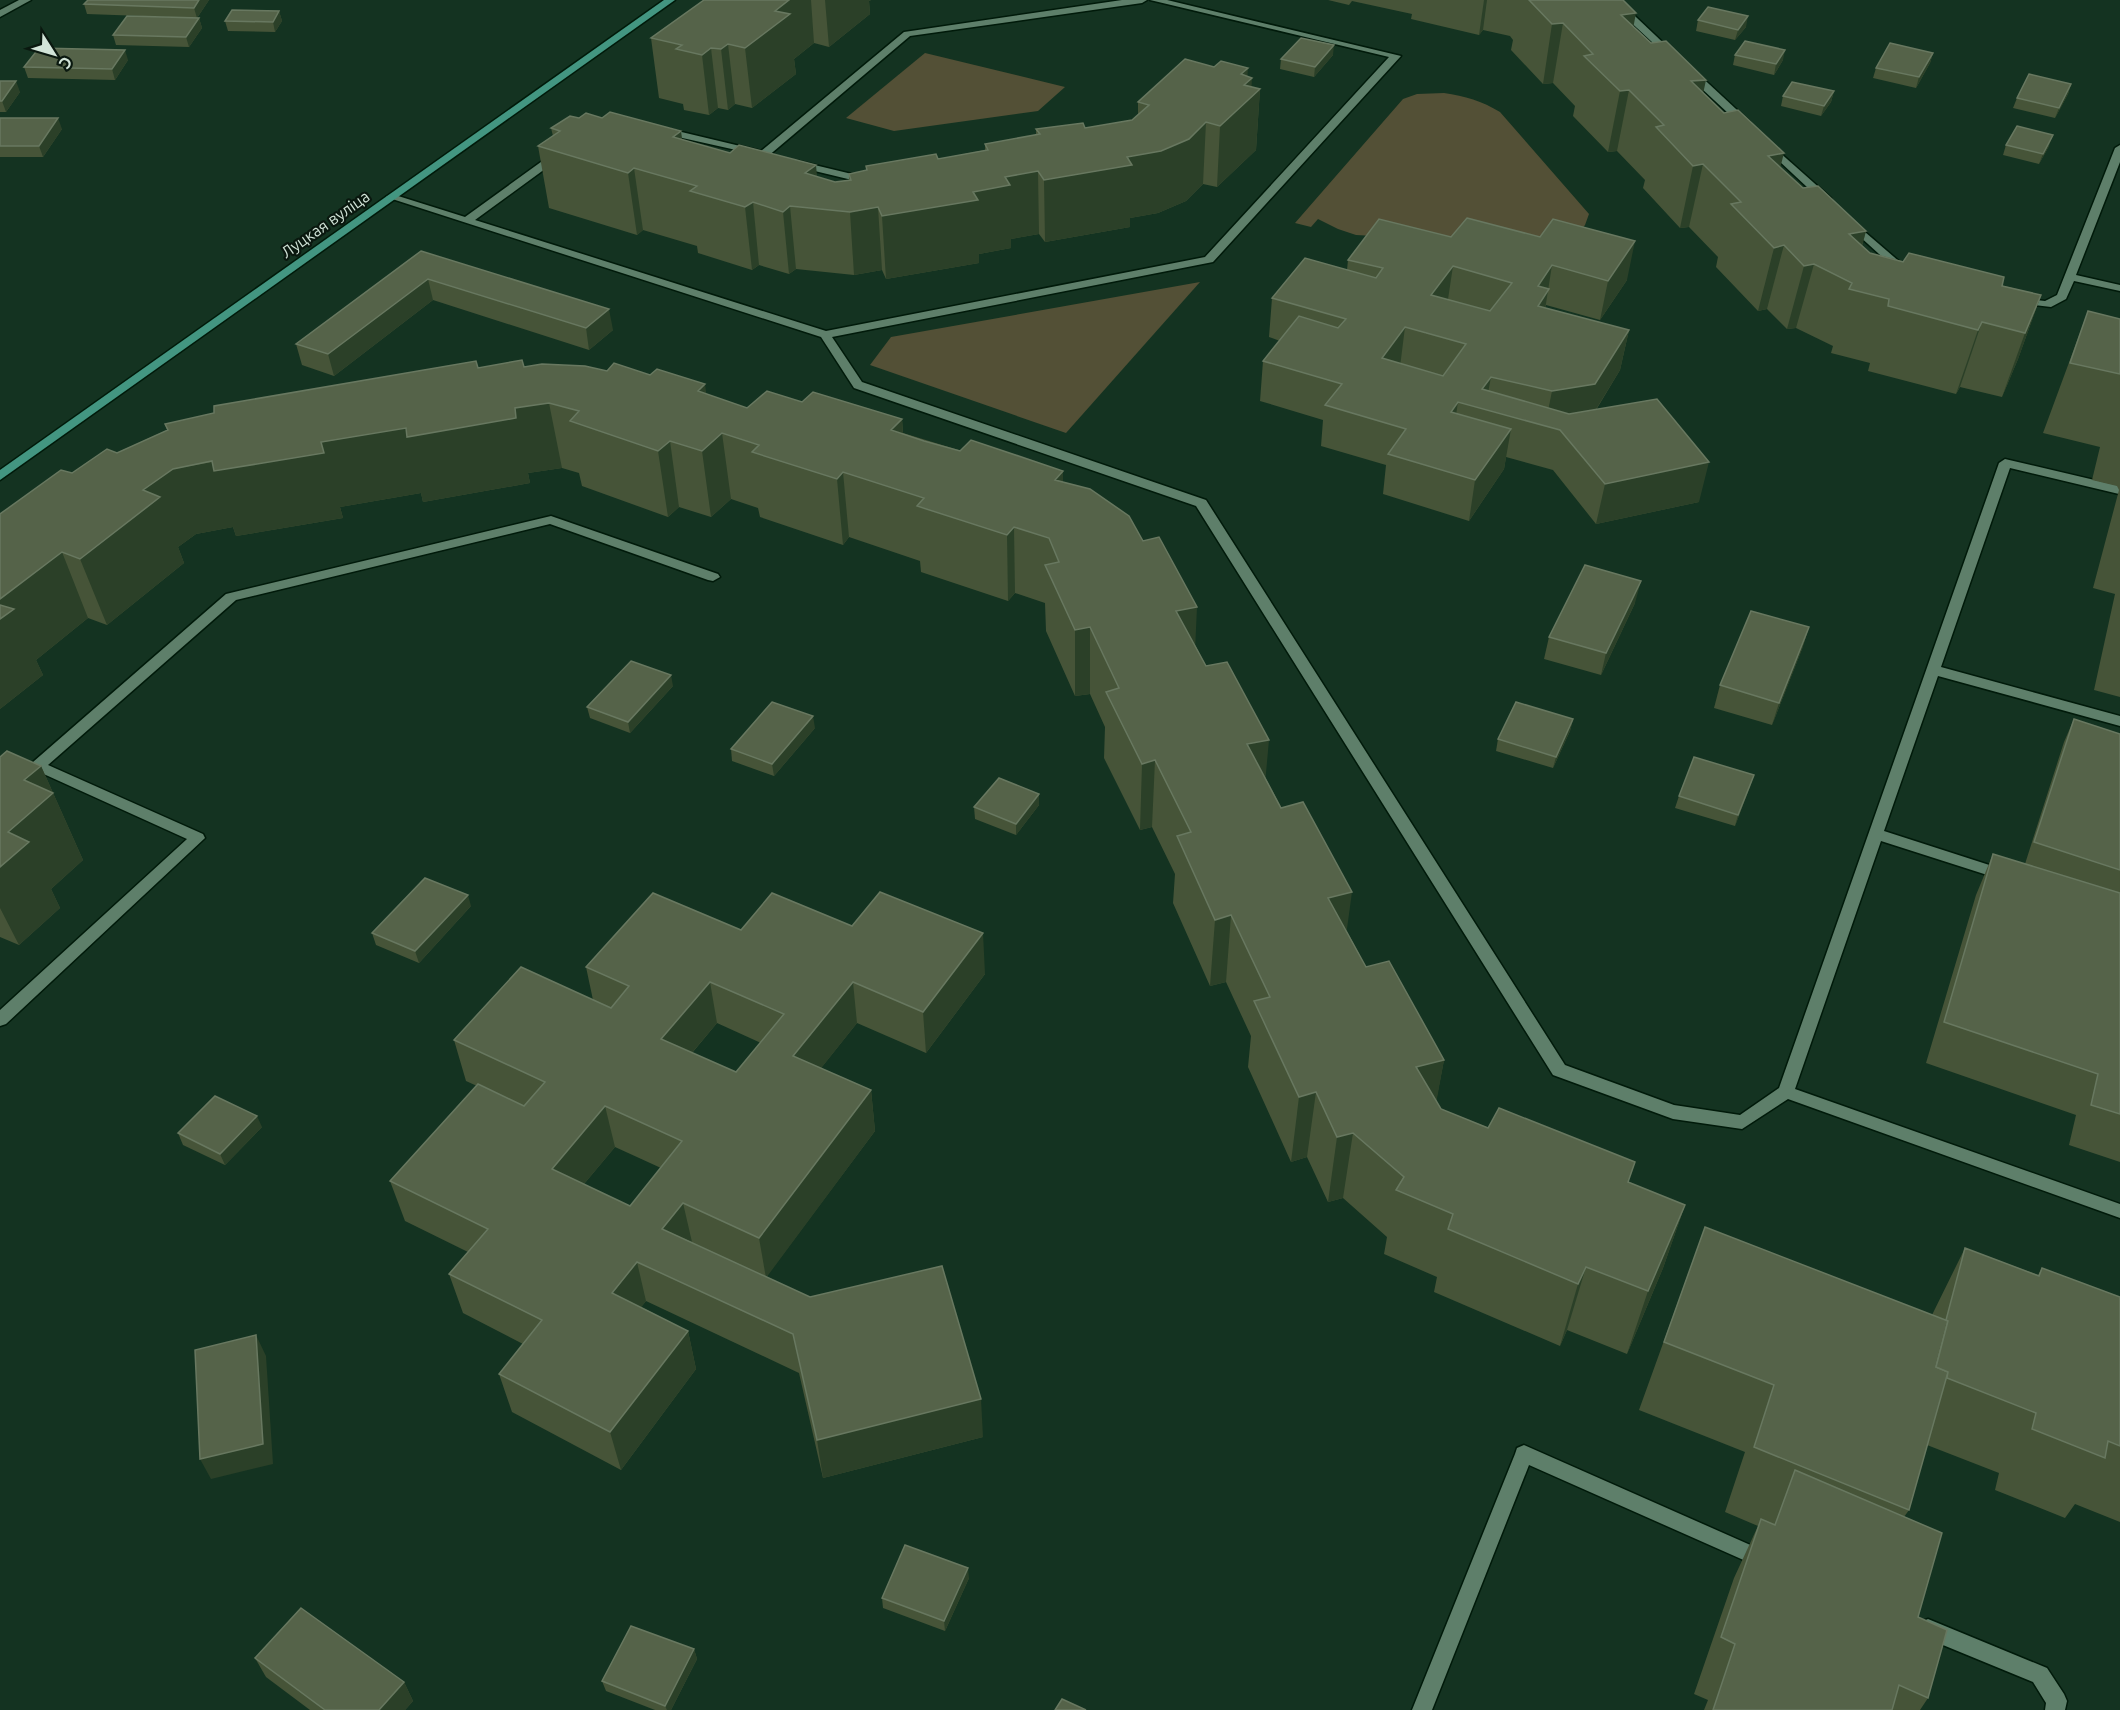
<svg xmlns="http://www.w3.org/2000/svg" width="2120" height="1710" font-family="Ubuntu,sans-serif">
<style>
.green{fill:#535036}
.lines{fill:none;stroke-linecap:round;stroke-linejoin:round}
.service-casing{stroke:#001a0a;stroke-width:3}
.minor-casing{stroke:#001a0a;stroke-width:3}
.secondary-casing{stroke:#001a0a;stroke-width:3}
.service{fill:#5e7f6a;fill-rule:evenodd}
.minor{fill:#5e7f6a;fill-rule:evenodd}
.secondary{fill:#439681;fill-rule:evenodd}
.wall{fill:#465438;fill-rule:evenodd}
.shaded-wall{fill:#2b4028}
.building{fill:#556349;stroke:#687860;stroke-width:1.5;fill-rule:evenodd}
.labels{text-anchor:middle;stroke-width:4.5;stroke-linejoin:round;paint-order:stroke}
.far-street-label{font-size:16px;fill:#d2e4d8;stroke:#0a180f}
</style>
<rect width="100%" height="100%" fill="#143321"/>
<g class="green">
<path d="M925 53 1065 87 1038 111 894 131 846 118Z"/>
<path d="M1444 93C1465 96 1482 101 1500 112L1589 214 1585 225 1578 234 1538 245 1356 235 1338 229 1318 219 1311 227 1295 223 1403 99 1417 94Z"/>
<path d="M1200 282 1066 433 870 365 891 337Z"/>
</g>
<g class="lines">
<g class="service-casing">
<g id="service">
<path d="M1122 0H1147L1142 3 910 36 767 157 669 135 661 136 656 133 669 129 761 151 904 32Z"/>
<path d="M1150 0H1167L1401 56 1213 262 832 337 862 382 1206 500 1565 1065 1674 1105 1740 1115 1779 1088 1999 463 2005 459 2120 486 2119 494 2010 468 1941 667 2120 716V726L1938 676 1884 831 2011 872 2014 876 2011 880 2006 881 1881 841 1795 1089 2120 1204V1218L1788 1099 1742 1129 1673 1119 1553 1075 1196 506 854 388 821 337 386 197 391 194 395 195 465 217 552 154H560V158L475 220 826 331 1205 257 1389 57Z"/>
<path d="M1607 0H1618L1674 53V57H1668Z"/>
<path d="M1687 71H1695L1750 122V126H1742L1687 75Z"/>
<path d="M1768 142 1831 198V202H1823L1764 147 1763 145Z"/>
<path d="M2120 145V162L2076 275 2120 285V291L2074 281 2066 299 2051 307 2016 303 2014 301 2020 298 2045 301 2057 295 2115 148Z"/>
<path d="M798 161 856 175 857 177 852 180 794 166 793 164Z"/>
<path d="M1851 220 1908 269V273H1900L1847 225 1846 223Z"/>
<path d="M551 516 718 574 720 577 713 581 708 580 550 524 236 600 48 765 203 834 205 838 6 1024 0 1026V1010L187 839 37 771 0 781V771L33 762 226 594Z"/>
<path d="M1524 1445 1764 1551 1767 1557 1764 1563 1757 1566 1529 1465 1432 1710H1412L1515 1454 1517 1448Z"/>
<path d="M1928 1619 2047 1668 2064 1694 2067 1701 2065 1710H2045L2046 1703 2033 1682 1921 1636 1918 1629 1921 1622Z"/>
</g>
</g>
<g class="minor-casing">
<path id="minor" d="M19 0H31L0 17V10Z"/>
</g>
<g class="secondary-casing">
<path id="secondary" d="M664 0H675L0 480V470Z"/>
</g>
<use href="#service" class="service"/>
<use href="#minor" class="minor"/>
<use href="#secondary" class="secondary"/>
</g>
<g class="wall">
<path d="M209 0 197 18 87 14 84 4Z"/>
<path d="M704 0H871L869 1 870 14 829 47 814 43 794 59 796 74 752 108 735 104 728 110 718 108 709 115 684 110 683 104 659 98 651 38Z"/>
<path d="M1328 0H1623L1633 26 1780 167 1803 188 1866 231 1862 246 1870 253 2041 295 2018 359 2002 397 1960 387 1956 394 1868 371 1870 363 1831 353 1833 346 1796 328 1787 329 1767 309 1758 311 1716 267 1718 257 1689 227 1680 228 1643 188 1645 180 1617 151 1608 152 1573 116 1575 106 1553 83 1543 84 1511 50 1513 40 1510 36 1483 30 1479 35 1411 19 1412 14 1352 1 1349 5Z"/>
<path d="M279 11 282 21 275 32 228 31 225 21Z"/>
<path d="M199 18 202 28 189 47 116 45 113 35Z"/>
<path d="M1698 20 1746 27 1735 40 1696 31Z"/>
<path d="M1933 53 1930 63 1916 88 1873 78 1876 68Z"/>
<path d="M1333 55 1314 77 1280 69 1281 59Z"/>
<path d="M1735 55 1783 60 1774 75 1733 65Z"/>
<path d="M128 60 115 80 28 78 24 67Z"/>
<path d="M1248 76 1251 87 1260 89 1256 150 1217 187 1203 184 1186 201 1158 213 1130 218V227L1045 242 1039 234 1011 239V248L979 254V263L886 279 882 270 854 275 796 269 789 274 759 265 752 270 698 253 697 246 643 230 637 235 549 208 538 146 553 136 551 128 579 118 682 140 835 182 849 180V174L866 171V166L938 159 985 150V144L1036 135V129L1085 128 1132 120 1138 114V102Z"/>
<path d="M0 81 20 92 6 112H0Z"/>
<path d="M2071 84 2068 94 2055 118 2013 108 2017 98Z"/>
<path d="M1834 91 1831 102 1821 116 1781 106 1783 96Z"/>
<path d="M0 118 62 129 43 157H0Z"/>
<path d="M2006 145 2049 146 2039 164 2003 155Z"/>
<path d="M1379 219 1627 280 1600 320 1546 305 1545 308 1629 330 1620 370 1596 410 1699 502 1596 524 1553 470 1506 457 1504 469 1469 521 1383 494 1386 465 1321 446 1323 420 1260 401 1263 361 1280 341 1269 337 1272 298 1347 270 1348 260Z"/>
<path d="M421 251 613 330 589 350 433 300 334 376 302 365 296 344Z"/>
<path d="M2088 311 2120 319V697L2094 690 2115 594 2093 588 2119 490 2117 486 2092 480 2100 447 2043 433Z"/>
<path d="M524 367 706 394 747 408 802 402 902 419 903 433 1063 482 1195 645 1366 967 1444 1060 1436 1101 1441 1109 1685 1205 1663 1268 1627 1354 1567 1330 1560 1346 1434 1292 1437 1277 1384 1254 1387 1237 1343 1198 1328 1202 1307 1157 1291 1162 1248 1067 1251 1036 1226 982 1210 986 1173 903 1175 874 1152 827 1140 830 1104 758 1105 727 1090 694 1075 696 1046 631 1045 603 1015 593 1008 601 921 572 920 561 849 537 843 545 760 517 758 508 731 499 711 517 679 507 668 517 582 486 579 473 562 468 528 473 530 483 423 502 421 493 340 507 343 518 236 536 233 527 196 534 178 547 184 563 107 625 88 618 36 660 43 675 0 709 72 473 167 430 165 424 478 368Z"/>
<path d="M1635 603 1601 675 1544 659 1549 637Z"/>
<path d="M1809 627 1802 649 1772 725 1714 708 1720 685Z"/>
<path d="M673 686 630 733 590 718 587 707Z"/>
<path d="M1573 719 1570 731 1553 768 1496 751 1498 739Z"/>
<path d="M2074 719 2120 734V1162L2069 1145 2076 1115 1926 1063 1976 895 1993 854 2025 864 2064 742Z"/>
<path d="M815 728 774 776 732 761 731 749Z"/>
<path d="M0 757 41 766 83 860 51 889 60 908 19 945 0 937Z"/>
<path d="M1754 775 1735 826 1675 808 1679 796Z"/>
<path d="M1039 794V805L1016 835 975 819 974 807Z"/>
<path d="M471 906 419 963 376 945 372 933Z"/>
<path d="M852 926 985 974 926 1053 857 1023 821 1068 871 1090 875 1131 766 1277 983 1437 823 1478 799 1373 646 1301 641 1307 688 1331 696 1369 621 1470 512 1412 499 1374 523 1344 463 1313 449 1274 468 1252 405 1221 390 1181 477 1086 466 1081 454 1040 593 1000 586 967 741 930ZM717 1023 761 1043 736 1072 692 1053ZM615 1147 661 1168 630 1206 584 1184Z"/>
<path d="M262 1127 225 1165 183 1145 178 1133Z"/>
<path d="M1705 1227 1932 1315 1965 1248 2038 1275 2042 1268 2120 1297V1522L2075 1504 2065 1518 1995 1490 1999 1473 1927 1445 1909 1510 1904 1517 1918 1617 1928 1698 1920 1710H1704L1708 1700 1694 1694 1734 1578 1758 1526 1725 1512 1745 1452 1639 1410Z"/>
<path d="M969 1578 945 1631 883 1608 882 1598Z"/>
<path d="M694 1649 697 1659 671 1710H655L606 1691 602 1681Z"/>
<path d="M255 1658 404 1682 413 1701 405 1710H310L266 1677Z"/>
</g>
<g class="shaded-wall">
<path d="M199 0H209L197 18 194 8Z"/>
<path d="M789 0H811L814 43 794 59 796 74 752 108 745 48 775 11Z"/>
<path d="M825 0H871L869 1 870 14 829 47Z"/>
<path d="M1484 0H1487L1483 30 1479 35Z"/>
<path d="M279 11 282 21 275 32 273 22Z"/>
<path d="M1636 13 1625 72 1621 15Z"/>
<path d="M1748 16 1746 27 1735 40 1738 30Z"/>
<path d="M199 18 202 28 189 47 186 37Z"/>
<path d="M1563 23 1553 83 1543 84 1552 24Z"/>
<path d="M728 44 735 104 728 110 721 49Z"/>
<path d="M1334 45 1333 55 1314 77 1315 67Z"/>
<path d="M711 48 718 108 709 115 702 55Z"/>
<path d="M125 50 128 60 115 80 112 69Z"/>
<path d="M1785 50 1783 60 1774 75 1776 64Z"/>
<path d="M1933 53 1930 63 1916 88 1919 77Z"/>
<path d="M1248 68 1247 82 1252 78 1251 98 1260 89 1256 150 1217 187 1220 126 1241 74Z"/>
<path d="M1706 80 1693 141 1691 81Z"/>
<path d="M16 81 20 92 6 112 2 101Z"/>
<path d="M2071 84 2068 94 2055 118 2059 108Z"/>
<path d="M1629 90 1617 151 1608 152 1620 91Z"/>
<path d="M1834 91 1831 102 1821 116 1824 106Z"/>
<path d="M58 118 62 129 43 157 39 146Z"/>
<path d="M1206 122 1203 184 1186 201 1158 213 1130 218V227L1045 242 1044 180 1127 157Z"/>
<path d="M681 131 688 183 673 137Z"/>
<path d="M2053 135 2049 146 2039 164 2043 154Z"/>
<path d="M1784 153 1768 215V156Z"/>
<path d="M1703 164 1689 227 1680 228 1693 166Z"/>
<path d="M816 165 820 209 805 173Z"/>
<path d="M634 168 643 230 637 235 628 173Z"/>
<path d="M1038 171 1039 234 1011 239V248L979 254V263L886 279 882 216 973 192 1005 177Z"/>
<path d="M753 202 759 265 752 270 745 207Z"/>
<path d="M790 206 796 269 789 274 783 212Z"/>
<path d="M878 207 882 270 854 275 850 212Z"/>
<path d="M1866 231 1852 283 1849 234Z"/>
<path d="M1635 241 1627 280 1600 320 1608 281Z"/>
<path d="M1784 245 1767 309 1758 311 1774 248Z"/>
<path d="M1814 264 1796 328 1787 329 1804 266Z"/>
<path d="M1552 265 1542 329 1531 346 1538 286Z"/>
<path d="M1453 266 1447 306 1425 334 1431 295Z"/>
<path d="M428 279 433 300 334 376 328 354Z"/>
<path d="M2041 295 2018 359 2002 397 2025 333Z"/>
<path d="M609 309 613 330 589 350 586 328Z"/>
<path d="M1982 322 1960 387 1956 394 1978 330Z"/>
<path d="M1405 327 1400 367 1382 358Z"/>
<path d="M1629 330 1620 370 1587 424 1545 426 1552 391Z"/>
<path d="M1491 377 1485 409 1482 389Z"/>
<path d="M705 384 713 442 722 433 731 499 711 517 702 451 698 391Z"/>
<path d="M1458 402 1452 442 1451 412Z"/>
<path d="M549 403 562 468 528 473 530 483 423 502 421 493 340 507 343 518 236 536 233 527 196 534 178 547 184 563 107 625 80 559 143 490 173 469 515 408Z"/>
<path d="M902 419 906 484 891 430Z"/>
<path d="M1511 429 1504 469 1469 521 1475 480Z"/>
<path d="M670 441 679 507 668 517 658 451Z"/>
<path d="M1709 462 1699 502 1596 524 1605 484Z"/>
<path d="M1063 471V536L1055 480Z"/>
<path d="M843 472 849 537 843 545 837 479Z"/>
<path d="M1014 527 1015 593 1008 601 1007 535Z"/>
<path d="M62 552 88 618 36 660 43 675 0 709V599Z"/>
<path d="M1641 581 1635 603 1601 675 1606 653Z"/>
<path d="M1197 607 1194 673 1176 611Z"/>
<path d="M1090 627V694L1075 696V630Z"/>
<path d="M1809 627 1802 649 1772 725 1779 703Z"/>
<path d="M671 675 673 686 630 733 628 722Z"/>
<path d="M813 716 815 728 774 776 772 764Z"/>
<path d="M1573 719 1570 731 1553 768 1556 757Z"/>
<path d="M1269 740 1263 806 1247 744Z"/>
<path d="M1155 760 1152 827 1140 830 1142 764Z"/>
<path d="M41 766 83 860 51 889 60 908 19 945 0 908V867L8 832 24 780Z"/>
<path d="M1754 775 1750 787 1735 826 1738 815Z"/>
<path d="M1039 794V805L1016 835V824Z"/>
<path d="M1352 892 1343 958 1328 898Z"/>
<path d="M468 895 471 906 419 963 415 951Z"/>
<path d="M1231 915 1226 982 1210 986 1215 920Z"/>
<path d="M983 933 985 974 926 1053 923 1012Z"/>
<path d="M710 982 717 1023 669 1080 661 1039Z"/>
<path d="M853 982 857 1023 799 1096 793 1056Z"/>
<path d="M1444 1060 1432 1126 1416 1067Z"/>
<path d="M871 1090 875 1131 766 1278 759 1238Z"/>
<path d="M1316 1092 1307 1157 1291 1162 1299 1097Z"/>
<path d="M605 1106 615 1147 563 1209 552 1169Z"/>
<path d="M257 1116 262 1127 225 1165 220 1154Z"/>
<path d="M1353 1133 1343 1198 1328 1202 1337 1137Z"/>
<path d="M683 1203 692 1242 662 1229Z"/>
<path d="M1685 1205 1663 1268 1627 1354 1648 1291Z"/>
<path d="M637 1262 646 1301 622 1332 612 1293Z"/>
<path d="M1586 1267 1567 1330 1560 1346 1578 1284Z"/>
<path d="M688 1331 696 1369 621 1470 610 1432Z"/>
<path d="M256 1335 266 1356 273 1464 211 1479 200 1459Z"/>
<path d="M981 1399 983 1437 823 1478 817 1440Z"/>
<path d="M968 1568 969 1578 945 1631 944 1621Z"/>
<path d="M694 1649 697 1659 671 1710H667L665 1706Z"/>
<path d="M404 1682 413 1701 405 1710H379Z"/>
</g>
<g class="building">
<path d="M88 0H199L194 8 84 4Z"/>
<path d="M704 0H789L775 11 790 14 745 48 728 44 721 49 711 48 702 55 676 49 682 45 651 38Z"/>
<path d="M1529 0H1623L1636 13 1621 15 1651 43 1666 41 1706 80 1691 81 1724 113 1738 110 1784 153 1768 156 1803 188 1818 186 1866 231 1849 234 1870 253 1903 262 1909 253 2004 277 2002 286 2041 295 2025 333 1982 322 1978 330 1888 306 1889 299 1849 289 1852 283 1814 264 1804 266 1784 245 1774 248 1731 204 1741 202 1703 164 1693 166 1656 127 1664 125 1629 90 1620 91 1584 56 1593 54 1563 23 1552 24Z"/>
<path d="M1708 7 1748 16 1738 30 1698 20Z"/>
<path d="M232 10 279 11 273 22 225 21Z"/>
<path d="M127 16 199 18 186 37 113 35Z"/>
<path d="M1301 38 1334 45 1315 67 1281 59Z"/>
<path d="M1745 41 1785 50 1776 64 1735 55Z"/>
<path d="M1890 43 1933 53 1919 77 1876 68Z"/>
<path d="M39 48 125 50 112 69 24 67Z"/>
<path d="M1185 59 1214 67 1221 61 1248 68 1241 74 1252 78 1244 85 1260 89 1220 126 1206 122 1189 139 1161 151 1127 157 1132 165 1044 180 1038 171 1005 177 1010 185 973 192 978 200 882 216 878 207 850 212 790 206 783 212 753 202 745 207 690 191 697 186 634 168 628 173 538 146 560 131 551 128 570 116 579 118 586 113 602 118 610 112 681 131 673 137 730 153 739 145 816 165 805 173 835 182 851 180 849 174 867 170 866 166 936 154 938 159 988 150 985 144 1040 134 1036 129 1083 123 1085 128 1132 120 1149 105 1138 102Z"/>
<path d="M2029 74 2071 84 2059 108 2017 98Z"/>
<path d="M0 81H16L2 101H0Z"/>
<path d="M1792 82 1834 91 1824 106 1783 96Z"/>
<path d="M0 118H58L39 146H0Z"/>
<path d="M2017 126 2053 135 2043 154 2006 145Z"/>
<path d="M1467 218 1540 237 1553 219 1635 241 1608 281 1552 265 1538 286 1549 289 1538 306 1629 330 1595 384 1552 391 1491 377 1482 389 1569 414 1657 399 1709 462 1605 484 1560 430 1458 402 1451 412 1511 429 1475 480 1388 454 1406 429 1325 405 1342 384 1263 361 1299 316 1338 328 1346 319 1272 298 1305 258 1376 278 1383 268 1348 260 1379 219 1451 237ZM1453 266 1512 283 1490 311 1431 295ZM1405 327 1466 344 1443 376 1382 358Z"/>
<path d="M421 251 609 309 586 328 428 279 328 354 296 344Z"/>
<path d="M2088 311 2120 319V374L2070 363Z"/>
<path d="M522 360 524 367 542 364 585 366 607 371 614 363 650 375 657 369 705 384 698 391 747 408 767 391 802 402 813 392 902 419 891 430 924 441 960 451 971 440 1063 471 1055 480 1090 489 1129 516 1143 541 1159 537 1197 607 1176 611 1206 666 1227 662 1269 740 1247 744 1281 808 1303 802 1352 892 1328 898 1366 967 1389 961 1444 1060 1416 1067 1441 1109 1488 1128 1499 1108 1635 1162 1628 1182 1685 1205 1648 1291 1586 1267 1578 1284 1448 1229 1453 1214 1396 1190 1404 1177 1353 1133 1337 1137 1316 1092 1299 1097 1254 1001 1270 997 1231 915 1215 920 1177 836 1191 832 1155 760 1142 764 1106 692 1119 688 1090 627 1075 630 1045 565 1059 562 1049 538 1014 527 1007 535 917 506 924 498 843 472 837 479 752 452 759 445 722 433 702 451 670 441 658 451 570 421 579 411 549 403 515 408 516 418 407 437 406 428 321 442 324 453 214 471 212 461 173 469 143 490 160 497 80 559 62 552 0 599V514L61 470 72 473 107 449 117 453 168 430 165 424 214 413V406L476 361 478 368Z"/>
<path d="M1585 565 1641 581 1606 653 1549 637Z"/>
<path d="M0 605 14 609 0 619Z"/>
<path d="M1751 611 1809 627 1779 703 1720 685Z"/>
<path d="M631 661 671 675 628 722 587 707Z"/>
<path d="M772 702 813 716 772 764 731 749Z"/>
<path d="M1516 702 1573 719 1556 757 1498 739Z"/>
<path d="M2074 719 2120 734V870L2034 842Z"/>
<path d="M7 751 41 766 24 780 53 793 8 832 29 842 0 867V757Z"/>
<path d="M1694 757 1754 775 1738 815 1679 796Z"/>
<path d="M999 778 1039 794 1016 824 974 807Z"/>
<path d="M1993 854 2120 893V1114L2091 1105 2098 1074 1944 1022Z"/>
<path d="M425 878 468 895 415 951 372 933Z"/>
<path d="M880 892 983 933 923 1012 853 982 793 1056 871 1090 759 1238 683 1203 662 1229 810 1297 942 1266 981 1399 817 1440 793 1334 637 1262 612 1293 688 1331 610 1432 499 1374 542 1320 449 1274 488 1229 390 1181 478 1084 524 1106 545 1082 454 1040 521 967 611 1008 629 986 586 967 653 893 741 930 772 893 852 926ZM710 982 784 1014 736 1072 661 1039ZM605 1106 682 1141 630 1206 552 1169Z"/>
<path d="M215 1096 257 1116 220 1154 178 1133Z"/>
<path d="M1705 1227 1948 1321 1936 1367 1948 1372 1909 1510 1754 1447 1774 1385 1664 1342Z"/>
<path d="M1965 1248 2039 1276 2042 1268 2120 1297V1446L2108 1441 2105 1458 2032 1429 2036 1413 1947 1378 1948 1372 1936 1367 1948 1321 1946 1320Z"/>
<path d="M256 1335 263 1444 200 1459 195 1350Z"/>
<path d="M1795 1470 1942 1533 1918 1617 1947 1630 1928 1698 1899 1685 1892 1710H1713L1735 1644 1721 1637 1761 1519 1775 1525Z"/>
<path d="M905 1545 968 1568 944 1621 882 1598Z"/>
<path d="M301 1608 404 1682 379 1710H325L255 1658Z"/>
<path d="M631 1626 694 1649 665 1706 602 1681Z"/>
<path d="M1062 1699 1086 1710H1055Z"/>
</g>
<g class="labels">
<g class="far-street-label">
<text transform="translate(325 224) rotate(-35)" y="6">Луцкая вуліца</text>
</g>
</g>
<g transform="translate(54 54) rotate(127)" stroke="#0a180f" stroke-width="4.5" paint-order="stroke">
<path d="M0-4.5L10 22L0 15L-10 22Z" fill="#d2e4d8"/>
<text y="-9" font-size="16" font-weight="bold" text-anchor="middle" fill="#d2e4d8">С</text>
</g>
</svg>
